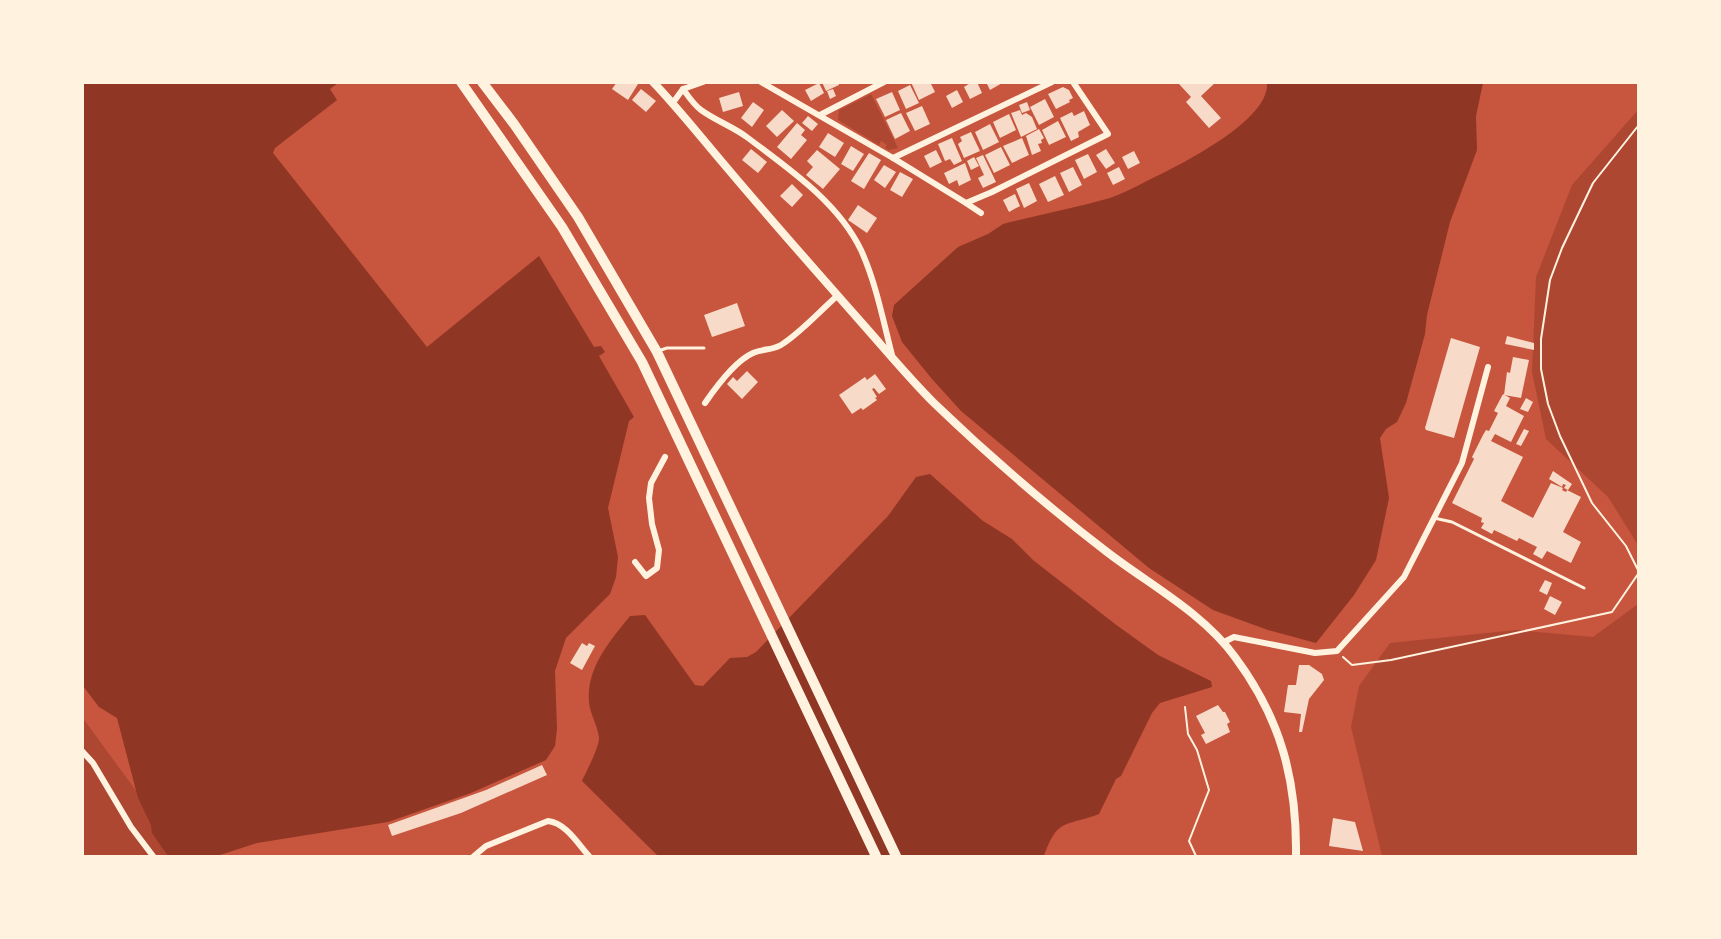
<svg xmlns="http://www.w3.org/2000/svg" width="1721" height="939" font-family="Inter,sans-serif">
<style>
.green{fill:#ae4732}
.water{fill:#8f3625}
.building{fill:#f7dbc8}
.lines{fill:none;stroke-linecap:round;stroke-linejoin:round}
.path{stroke:#fff3e0;stroke-width:2}
.service{stroke:#fff3e0;stroke-width:3}
.minor{stroke:#fff3e0;stroke-width:6}
.tertiary{stroke:#fff3e0;stroke-width:8}
.primary{stroke:#fff3e0;stroke-width:10}
</style>
<rect width="100%" height="100%" fill="#c8553d"/>
<g class="green">
<path d="M871 94 898 148 889 150 885 148 887 145 881 141 879 145 838 120 839 110Z"/>
<path d="M1638 110V545L1608 497 1546 439 1532 372 1536 277 1572 185Z"/>
<path d="M1638 604V856H1382L1351 727 1359 686 1390 643 1516 630 1593 637Z"/>
<path d="M82 717 170 837 183 856H83Z"/>
</g>
<g class="water">
<path d="M83 82 338 83 330 89 337 100 275 148 273 153 427 347 539 256 594 347 601 346 605 352 599 356 634 417 629 421 608 508 618 557 616 577 610 594 566 638 555 671 557 729 555 746 546 760 471 793 388 822 257 843 217 856H168L152 833 151 825 138 798 117 718 99 707 83 686Z"/>
<path d="M1267 83H1483L1476 116 1477 150 1450 222 1427 315 1425 334 1406 403 1397 422 1386 429 1380 438 1389 498 1376 560 1354 595 1316 643 1268 630 1213 610 1149 568 961 411 932 379 902 342 892 316 894 305 958 247 988 234 1003 224C1038 215 1075 208 1110 198 1121 194 1133 188 1143 183 1174 168 1270 122 1267 83Z"/>
<path d="M930 474 983 521 1012 539 1033 560 1115 624 1158 655 1211 681 1212 687 1160 703 1152 713 1121 776 1116 779 1099 814C1065 827 1058 817 1044 856H658L582 781C586 772 599 748 599 738 598 726 590 714 589 702 586 668 610 641 630 616L645 615 695 685 703 686 730 658 747 657 756 652 888 516 916 477Z"/>
</g>
<g class="building">
<path d="M617 82H636L638 84 628 100 612 89Z"/>
<path d="M822 82H838L839 85 826 91Z"/>
<path d="M911 82H930L935 92 919 100Z"/>
<path d="M972 82H977L982 93 970 99 964 87Z"/>
<path d="M986 82H1004L990 90Z"/>
<path d="M1180 82H1216L1201 96 1221 118 1209 128 1186 102 1191 97 1179 84Z"/>
<path d="M819 83 824 93 811 101 805 90Z"/>
<path d="M910 85 919 103 906 109 898 91Z"/>
<path d="M1063 87 1069 90 1073 98 1069 100 1070 102 1056 109 1048 94Z"/>
<path d="M641 89 656 101 646 112 632 100Z"/>
<path d="M833 89 836 96 830 99 827 91Z"/>
<path d="M957 90 963 102 952 108 946 96Z"/>
<path d="M739 92 743 106 723 112 719 98Z"/>
<path d="M892 92 900 110 885 117 876 99Z"/>
<path d="M1045 99 1054 117 1039 125 1030 107Z"/>
<path d="M753 102 764 110 752 127 741 118Z"/>
<path d="M1027 102 1030 110 1022 113 1019 105Z"/>
<path d="M922 106 930 124 915 131 906 113Z"/>
<path d="M782 110 794 121 777 137 766 126Z"/>
<path d="M1020 110 1022 115 1026 113 1032 117 1037 129 1021 137 1011 113Z"/>
<path d="M1084 111 1090 125 1078 132 1079 137 1071 141 1060 118 1072 112 1074 116Z"/>
<path d="M901 113 910 131 895 139 886 120Z"/>
<path d="M1009 114 1016 130 1000 138 993 122Z"/>
<path d="M808 116 818 124 812 131 802 123Z"/>
<path d="M1058 121 1066 137 1049 145 1042 130Z"/>
<path d="M797 123 805 130 801 135 807 140 791 159 777 147Z"/>
<path d="M990 124 999 142 983 150 975 132Z"/>
<path d="M1039 129 1044 138 1041 140 1042 143 1038 144 1041 151 1032 155 1026 136Z"/>
<path d="M971 132 980 151 964 158 958 144 962 141 960 137Z"/>
<path d="M828 133 844 143 835 157 819 147Z"/>
<path d="M952 138 962 161 954 165 950 159 945 161 938 144Z"/>
<path d="M1022 138 1029 155 1012 163 1003 146Z"/>
<path d="M851 146 864 154 853 171 841 164Z"/>
<path d="M1001 147 1010 165 994 173 985 155Z"/>
<path d="M751 149 767 162 758 173 742 160Z"/>
<path d="M1106 149 1115 163 1106 169 1096 155Z"/>
<path d="M817 150 840 169 823 189 806 175 813 167 807 161Z"/>
<path d="M936 150 942 162 930 168 924 156Z"/>
<path d="M1134 151 1140 163 1128 169 1122 157Z"/>
<path d="M869 153 881 160 864 189 851 181Z"/>
<path d="M1088 154 1097 172 1084 179 1075 160Z"/>
<path d="M983 155 996 182 983 188 978 178 984 175 976 158Z"/>
<path d="M974 157 979 166 971 170 967 161Z"/>
<path d="M965 163 971 180 959 186 957 180 949 184 944 173Z"/>
<path d="M884 165 896 172 885 188 874 180Z"/>
<path d="M1073 167 1082 185 1069 192 1060 173Z"/>
<path d="M1119 167 1125 179 1113 185 1107 173Z"/>
<path d="M900 172 913 179 902 197 890 190Z"/>
<path d="M1055 176 1064 195 1048 202 1039 184Z"/>
<path d="M1029 183 1037 201 1024 208 1016 189Z"/>
<path d="M792 184 803 195 792 207 780 196Z"/>
<path d="M1015 194 1020 206 1009 212 1003 200Z"/>
<path d="M858 205 877 218 867 233 848 220Z"/>
<path d="M737 303 745 326 712 337 704 315Z"/>
<path d="M1507 336 1534 343V350L1505 344Z"/>
<path d="M1451 338 1480 347 1454 438 1426 430 1425 428Z"/>
<path d="M1513 357 1529 360 1521 398 1504 395 1507 372 1510 373Z"/>
<path d="M747 371 758 382 742 399 727 384 733 377 737 381Z"/>
<path d="M875 374 886 389 879 394 874 388 872 389 877 397 875 398 877 400 863 410 861 408 852 414 839 395 865 377 867 380Z"/>
<path d="M1503 394 1510 398 1506 406 1524 416 1511 442 1495 434 1491 441 1523 457 1501 501 1533 518 1551 483 1563 488 1562 490 1566 492 1567 490 1581 497 1563 532 1581 542 1571 563 1547 551 1542 559 1533 554 1537 547 1519 538 1517 541 1494 530 1492 534 1481 528 1484 523 1481 522 1482 518 1452 503 1474 459 1472 457 1483 435 1486 430 1489 431 1498 413 1494 411Z"/>
<path d="M1526 398 1533 402 1528 412 1520 409Z"/>
<path d="M1524 429 1529 431 1521 446 1516 444Z"/>
<path d="M1553 471 1572 484 1568 490 1564 488 1566 485 1563 484 1562 487 1549 479Z"/>
<path d="M1545 580 1552 583 1547 595 1539 591Z"/>
<path d="M1550 596 1562 602 1555 615 1544 609Z"/>
<path d="M582 643 587 646 589 643 595 646 582 670 570 663Z"/>
<path d="M1299 665H1309L1322 674 1324 680 1309 699 1302 732H1299L1301 714 1284 712 1288 685H1296Z"/>
<path d="M1218 705 1223 712H1225L1230 722 1227 724 1230 732 1206 744 1201 735 1205 733 1196 716Z"/>
<path d="M542 765 547 775 461 813 392 836 388 825 486 790Z"/>
<path d="M1333 818 1355 822 1363 851 1329 846Z"/>
</g>
<g class="lines">
<g class="path">
<path d="M1638 126 1593 183 1562 248 1550 280 1541 339V369L1548 404 1560 436 1592 503 1626 546 1638 570"/>
<path d="M1343 657 1352 665 1391 660 1612 612 1638 574"/>
<path d="M1185 707 1188 734 1197 750 1209 790 1189 841 1196 856"/>
</g>
<g class="service">
<path d="M658 351 667 348H704"/>
<path d="M1434 518 1452 522 1584 588"/>
</g>
<g class="minor">
<path d="M761 82 893 158 966 203 992 192 1108 134 1073 82"/>
<path d="M683 89C688 96 694 105 701 110 716 121 734 127 748 138 789 169 838 202 861 250 876 283 883 320 892 355"/>
<path d="M672 104 683 89 703 82"/>
<path d="M820 115 884 82"/>
<path d="M893 158 1052 82"/>
<path d="M966 203 981 213"/>
<path d="M705 403C716 387 735 361 753 353 764 348 774 351 784 343 803 330 819 312 837 296"/>
<path d="M635 562 646 576 657 568 659 550 652 524 649 498 651 483 665 457"/>
<path d="M1224 642 1234 637 1315 653 1337 651 1404 577 1462 463 1488 367"/>
<path d="M82 751 93 763 131 827 153 856"/>
<path d="M474 856 486 846 548 821C566 823 578 844 589 856"/>
</g>
<path class="tertiary" d="M653 82C679 109 703 140 728 169 771 220 816 271 861 322 885 349 908 377 934 403 988 455 1047 506 1107 552 1150 585 1203 613 1235 657 1281 719 1297 780 1296 856"/>
<g class="primary">
<path d="M461 82 562 227 642 362 876 856"/>
<path d="M482 82 514 124 578 217 657 352 896 856"/>
</g>
</g>
<rect width="1721" height="939" fill="none" stroke="#fff3e0" stroke-width="168"/>
</svg>
